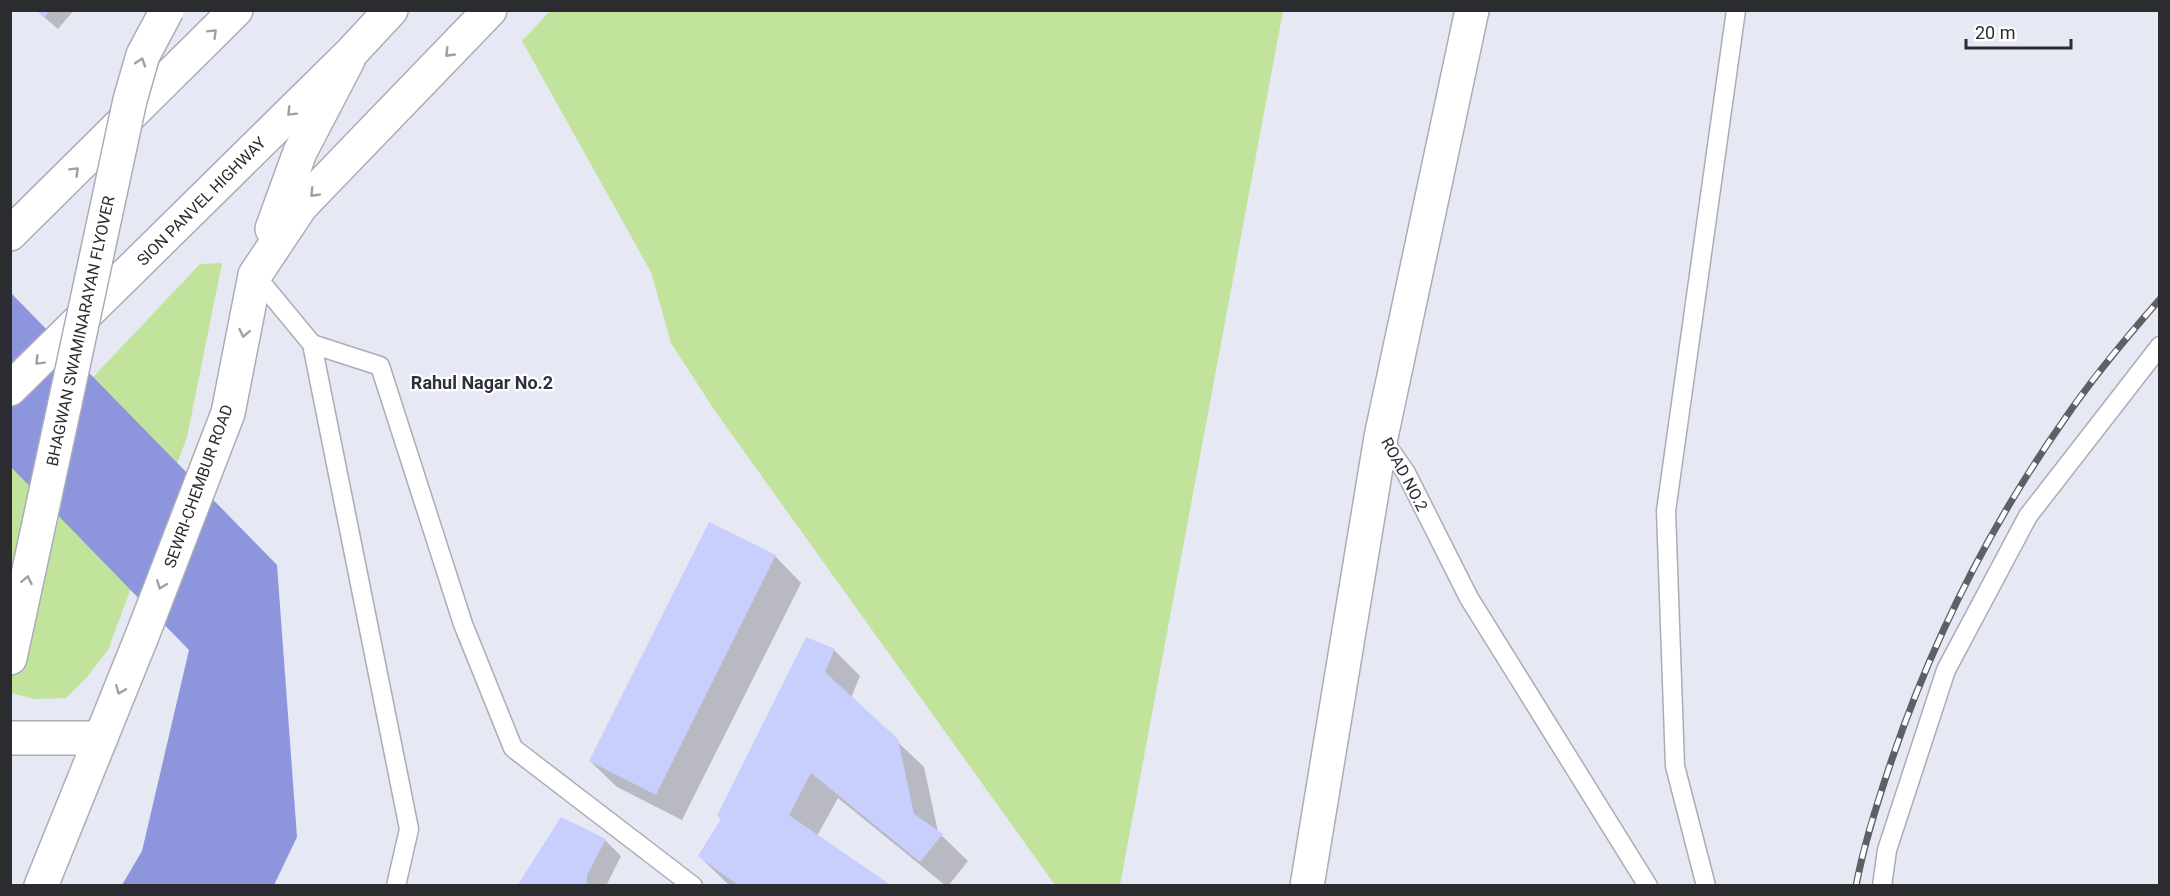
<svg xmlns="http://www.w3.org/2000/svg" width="2170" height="896" font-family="Roboto,sans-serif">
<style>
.green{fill:#c1e39b}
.water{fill:#8d96dd}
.shadow{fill:#0003}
.building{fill:#c8cffc}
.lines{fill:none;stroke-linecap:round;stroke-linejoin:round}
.lane-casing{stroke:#abacb7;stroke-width:21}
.street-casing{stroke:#abacb7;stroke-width:36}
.primary-casing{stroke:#abacb7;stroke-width:36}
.highway-casing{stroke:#abacb7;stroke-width:36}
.lane{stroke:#fff;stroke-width:18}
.street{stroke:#fff;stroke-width:33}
.primary{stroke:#fff;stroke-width:33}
.highway{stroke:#fff;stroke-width:33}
.rail-casing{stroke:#5f6066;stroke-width:7}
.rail{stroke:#fff;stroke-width:4.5;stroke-dasharray:14;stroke-linecap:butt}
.primary-bridge-casing{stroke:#abacb7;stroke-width:36;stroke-linecap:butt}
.primary-bridge{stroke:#fff;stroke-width:33}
.oneway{stroke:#a0a0a2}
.labels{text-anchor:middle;stroke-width:4.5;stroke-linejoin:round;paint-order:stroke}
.street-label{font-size:16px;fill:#2b2c30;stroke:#fff}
.neighbourhood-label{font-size:18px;font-weight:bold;fill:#2f3039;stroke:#fff}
</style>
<rect width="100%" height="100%" fill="#e6e8f3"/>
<g class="green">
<path d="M551 10 1283 11 1120 885H1055L715 411 671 343 651 272 522 41Z"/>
<path d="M222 263 187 437 108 650 86 678 66 698 34 699 11 693 10 465 200 264Z"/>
</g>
<path class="water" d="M10 292 277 565 297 837 274 885H122L142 851 189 650 11 467Z"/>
<g class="shadow">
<path d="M36 10H74L58 29Z"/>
<path d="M775 556 801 583 682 820 617 787 590 761Z"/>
<path d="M834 650 860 676 851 698 924 767 938 832 968 861 948 886H946L838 798 817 836 889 886H730L699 856Z"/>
<path d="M605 840 621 856 606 886H519Z"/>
</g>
<g class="building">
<path d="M36 10H50L44 18Z"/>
<path d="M709 522 776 555 656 795 589 761Z"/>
<path d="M806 637 835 649 825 672 898 739 914 814 943 834 920 862 811 773 789 815 892 886H739L698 856 721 819 717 816Z"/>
<path d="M561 817 606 839 587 875V886H517Z"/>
</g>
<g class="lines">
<g class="lane-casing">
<g id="lane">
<path d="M255 275 312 344 409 829 396 886"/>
<path d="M312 344 380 366 463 624 513 748 693 886"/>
<path d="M1381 437 1406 473 1469 598 1648 886"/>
<path d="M1706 886 1675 766 1666 511 1736 10"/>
<path d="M1882 886 1887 850 1946 670 2028 516 2160 346"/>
</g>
</g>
<g class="street-casing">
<path id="street" d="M1307 886 1381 437 1472 10"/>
</g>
<g class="primary-casing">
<g id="primary">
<path d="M272 229 300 152 348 60"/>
<path d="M10 658 65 403"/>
<path d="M10 738H101"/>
<path d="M41 886 142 636 228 413 255 275 301 206 490 10"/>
</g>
</g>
<g class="highway-casing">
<g id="highway">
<path d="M10 234 236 10"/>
<path d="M10 389 351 53 391 10"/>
</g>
</g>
<use href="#lane" class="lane"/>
<use href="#street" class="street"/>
<use href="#primary" class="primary"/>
<use href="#highway" class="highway"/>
<g class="rail-casing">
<path id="rail" d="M1856 886C1864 843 1878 800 1892 759 1933 639 1991 524 2064 420 2093 377 2126 338 2160 299"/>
</g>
<use href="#rail" class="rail"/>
<g class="primary-bridge-casing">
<path id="primary-bridge" d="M65 403 130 100 143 55 167 10"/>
</g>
<use href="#primary-bridge" class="primary-bridge"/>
</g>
<defs><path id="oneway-chevron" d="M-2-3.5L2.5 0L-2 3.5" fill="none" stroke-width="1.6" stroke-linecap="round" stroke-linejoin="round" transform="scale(1.5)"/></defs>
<g class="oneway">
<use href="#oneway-chevron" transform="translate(213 33) rotate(-45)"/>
<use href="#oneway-chevron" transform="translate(449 53) rotate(134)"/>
<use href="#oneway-chevron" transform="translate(141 62) rotate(-72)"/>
<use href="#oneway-chevron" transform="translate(291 112) rotate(135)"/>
<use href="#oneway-chevron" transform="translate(75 171) rotate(-45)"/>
<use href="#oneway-chevron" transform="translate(314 193) rotate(134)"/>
<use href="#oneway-chevron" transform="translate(244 333) rotate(101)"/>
<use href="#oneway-chevron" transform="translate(39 361) rotate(135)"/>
<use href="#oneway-chevron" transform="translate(27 580) rotate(-78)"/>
<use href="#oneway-chevron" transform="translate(161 585) rotate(111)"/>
<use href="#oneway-chevron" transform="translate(120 690) rotate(112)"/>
</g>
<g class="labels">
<g class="street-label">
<text transform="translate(201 201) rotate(-45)" y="6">SION PANVEL HIGHWAY</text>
<text transform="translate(80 331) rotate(-78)" y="6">BHAGWAN SWAMINARAYAN FLYOVER</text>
<text transform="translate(1405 474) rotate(62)" y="6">ROAD NO.2</text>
<text transform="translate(198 486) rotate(-70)" y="6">SEWRI-CHEMBUR ROAD</text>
</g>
<g class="neighbourhood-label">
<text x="482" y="389">Rahul Nagar No.2</text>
</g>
</g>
<rect width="2170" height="896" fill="none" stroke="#2b2c30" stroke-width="24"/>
<path d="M1966 39v9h105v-9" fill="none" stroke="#2b2c30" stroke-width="3"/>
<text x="1975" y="39" font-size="18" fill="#2b2c30" stroke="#ffffff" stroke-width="4.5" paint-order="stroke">20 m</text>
</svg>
